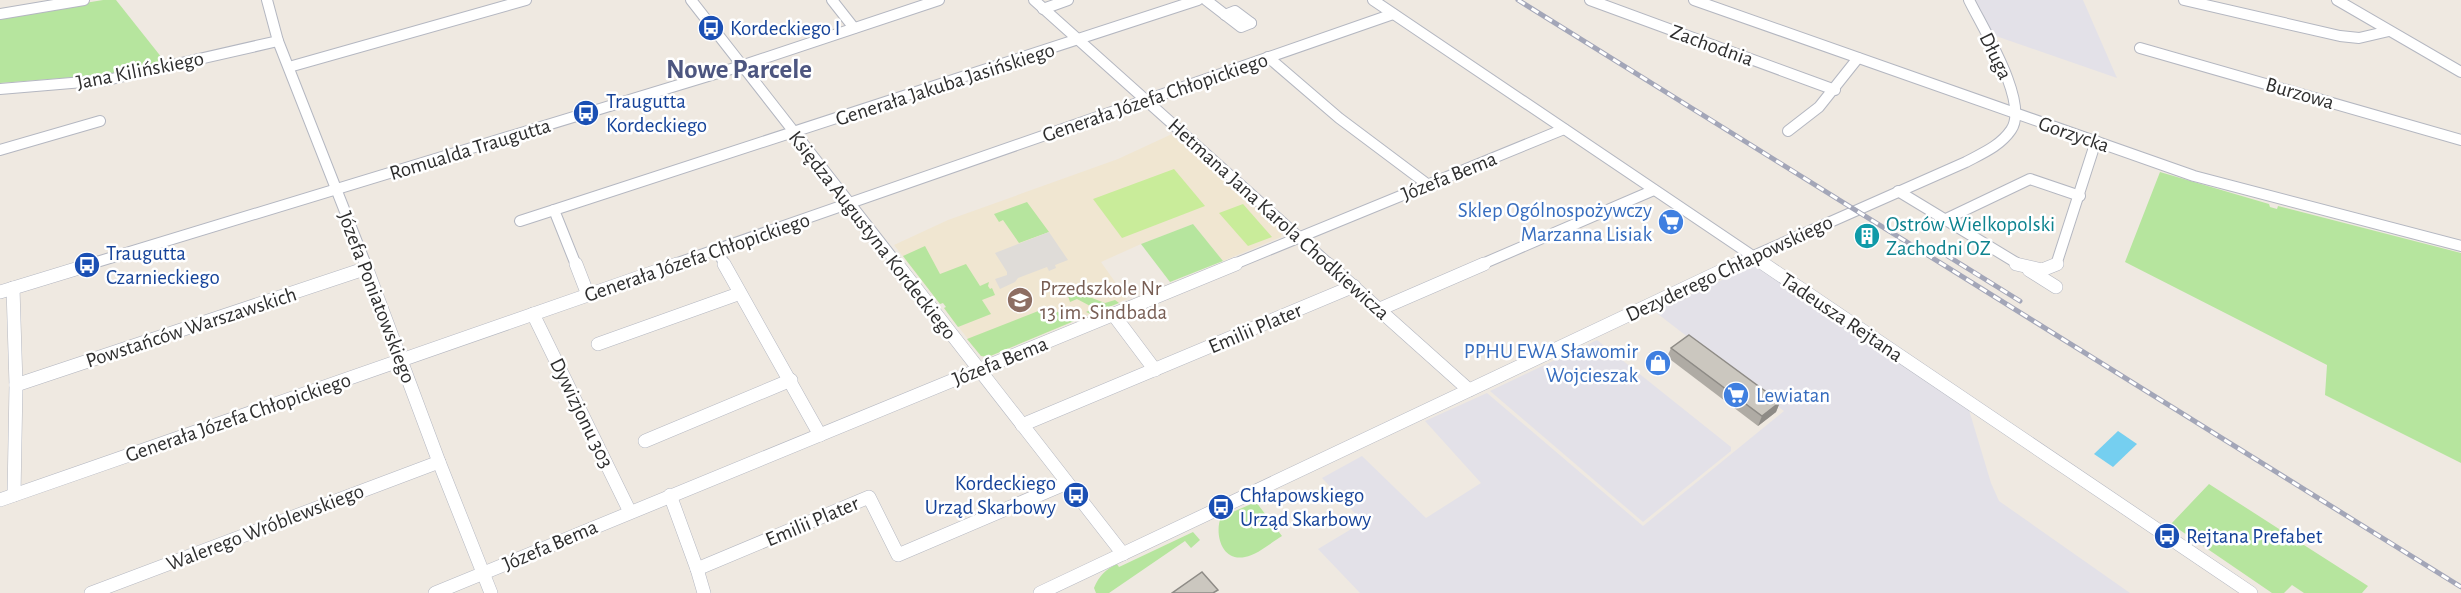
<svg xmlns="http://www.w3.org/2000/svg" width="2461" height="593" font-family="'Alegreya Sans',sans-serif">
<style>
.industrial{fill:#e3e1e8}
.education{fill:#f0e6d1}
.green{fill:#b6e59e}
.pitch{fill:#c9ec9a}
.plaza{fill:#dfdcd8}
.water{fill:#75cff0}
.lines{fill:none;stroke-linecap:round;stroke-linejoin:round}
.minor-far1-casing{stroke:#b4b7c1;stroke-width:12}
.minor-casing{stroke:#b4b7c1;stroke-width:14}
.minor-far1{stroke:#fff;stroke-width:10}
.minor{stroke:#fff;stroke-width:13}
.rail-casing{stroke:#a3a6b8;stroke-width:5}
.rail{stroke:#fff;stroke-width:3;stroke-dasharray:8;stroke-linecap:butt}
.wall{fill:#afaba4}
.shaded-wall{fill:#8e8b86}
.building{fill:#cbc7bf;stroke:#8e8b86;stroke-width:1.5}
.labels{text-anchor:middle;stroke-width:5;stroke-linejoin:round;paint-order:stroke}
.transit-label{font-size:21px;fill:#164399;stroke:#fff;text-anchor:start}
.street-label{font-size:21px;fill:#2e2e2e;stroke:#fff}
.shop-label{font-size:21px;fill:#366cbe;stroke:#fff;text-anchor:end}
.culture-label{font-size:21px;fill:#0d838f;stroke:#fff;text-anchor:start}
.education-label{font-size:21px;fill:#785e54;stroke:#fff;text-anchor:start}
.district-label{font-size:27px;font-weight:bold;fill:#4d5680;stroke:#fff}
</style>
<rect width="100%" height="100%" fill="#efe9e1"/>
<g class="industrial">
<path d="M1973 0H2083L2117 78 1993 35Z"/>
<path d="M1757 264 1969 410 1991 483 1999 501 2130 593H1360L1318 549 1363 522 1322 478 1362 456 1426 518 1481 483 1425 421 1487 393 1643 526 1784 411 1654 311Z"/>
<path d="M1597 340 1731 447V451L1643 522 1490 391Z"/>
</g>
<path class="education" d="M1172 134 1282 232 1281 237 1223 261 1193 224 1141 244 1101 262 1127 299 988 357 981 356 944 308 946 307 943 303 940 304 894 245 948 220 1118 159Z"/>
<g class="green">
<path d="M103 0H116L166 63 102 75 0 83V17Z"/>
<path d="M2160 172 2269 204 2270 207 2277 209 2278 206 2461 253V463L2325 395 2327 365 2125 262Z"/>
<path d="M1027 202 1049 232 1019 243 1003 220 999 222 994 214Z"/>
<path d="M1193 224 1223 261 1170 282 1141 244Z"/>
<path d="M925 246 940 274 966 264 980 286 989 282 988 286 990 289 992 288 995 295 982 300 991 314 958 327 944 308 946 307 943 303 940 304 903 256Z"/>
<path d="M1078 289 1079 293 1105 303 1115 300 1119 303 1091 314 1086 312 1094 308 1077 299 1070 302 1068 296Z"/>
<path d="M1046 308 1079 319 988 357 981 356 967 339Z"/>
<path d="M2209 484 2368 586 2362 593H2304L2292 585 2284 593H2272L2171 524Z"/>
<path d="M1256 502 1282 536C1272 542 1257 555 1245 557 1222 562 1214 534 1221 517Z"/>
<path d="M1193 532 1200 540 1191 548 1185 541 1109 593H1096L1094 588C1099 576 1105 570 1117 564L1119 567Z"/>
</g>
<g class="pitch">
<path d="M1174 169 1205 206 1122 238 1093 199Z"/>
<path d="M1243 204 1272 237 1248 246 1219 213Z"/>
</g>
<path class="plaza" d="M1049 232 1068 260 1055 265 1056 268 1049 271 1047 267 1018 278 1015 282 1000 289 995 279 1007 275V272L995 253Z"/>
<path class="water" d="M2118 431 2137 444 2113 467 2094 454Z"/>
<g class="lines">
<g class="minor-far1-casing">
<g id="minor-far1">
<path d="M267 0 278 41 366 265"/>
<path d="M691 0 898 265"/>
<path d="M832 0 854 28"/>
<path d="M1034 0 1330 265"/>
<path d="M1206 0 1241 27 1251 23"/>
<path d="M1373 0 1766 265"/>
<path d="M1590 0 1835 90"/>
<path d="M1694 0 2194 176 2461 246"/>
<path d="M2184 0 2340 36 2359 38 2389 31"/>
<path d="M2337 0 2461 72"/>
<path d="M1043 9 1068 0"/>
<path d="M0 14 84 0"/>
<path d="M1225 15 1235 11 1251 23"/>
<path d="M2140 48 2461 140"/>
<path d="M1268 57 1339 118 1427 184"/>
<path d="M289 67 526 0"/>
<path d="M0 89 107 80 278 41"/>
<path d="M1788 131 1819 107 1858 58"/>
<path d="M0 150 100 121"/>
<path d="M1898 191 2020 265"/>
<path d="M1944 220 2030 179 2080 196"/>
<path d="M520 221 554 210"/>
<path d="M717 250 725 265"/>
<path d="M87 265 741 66 939 0"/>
<path d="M576 265 554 210 1198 0"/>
<path d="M672 265 1393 14"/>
<path d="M1232 265 1564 129"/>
<path d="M1480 265 1654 190"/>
<path d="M1733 265 1966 162C1983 153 2000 146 2011 130 2030 103 1982 27 1969 0"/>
<path d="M2056 265 2096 141"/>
</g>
</g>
<g class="minor-casing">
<g id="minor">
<path d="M365 264 439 462 491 593"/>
<path d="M576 264 588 295"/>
<path d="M724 264 820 435"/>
<path d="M897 264 1123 554"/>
<path d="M1328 264 1469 390"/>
<path d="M1764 264 2251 593"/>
<path d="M2016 264 2042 270 2057 264"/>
<path d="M2029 270 2056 287"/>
<path d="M13 288 16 385 14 495"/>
<path d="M0 292 92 264"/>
<path d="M1380 309 1484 264"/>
<path d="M533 314 630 512"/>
<path d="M1113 314 1155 370"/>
<path d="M598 344 738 294"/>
<path d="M16 385 367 268"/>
<path d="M1022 425 1354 286"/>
<path d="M645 441 791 380"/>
<path d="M670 495 697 569 869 497 898 555 1067 483"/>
<path d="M0 500 677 264"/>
<path d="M697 569 704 593"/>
<path d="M91 593 439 462"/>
<path d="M435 593 1236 264"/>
<path d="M1040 593 1736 264"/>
</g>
</g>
<use href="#minor-far1" class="minor-far1"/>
<use href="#minor" class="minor"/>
<g class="rail-casing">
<g id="rail">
<path d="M1518 0 2461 587"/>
<path d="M1946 255 2020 301"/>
</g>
</g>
<use href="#rail" class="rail"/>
</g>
<path class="wall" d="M1671 348 1780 402 1776 412 1758 426 1667 357Z"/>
<path class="shaded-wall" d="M1780 402 1776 412 1758 426 1762 416Z"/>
<g class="building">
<path d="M1689 335 1780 402 1762 416 1671 348Z"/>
<path d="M1202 572 1218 590 1213 593H1172Z"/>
</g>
<defs>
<g id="bus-disc" transform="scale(1.35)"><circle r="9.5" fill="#1a4fb4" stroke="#fff"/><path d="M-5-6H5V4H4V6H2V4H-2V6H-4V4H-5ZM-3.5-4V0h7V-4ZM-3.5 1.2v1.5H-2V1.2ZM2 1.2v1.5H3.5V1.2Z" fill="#fff"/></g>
<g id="supermarket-disc" transform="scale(1.35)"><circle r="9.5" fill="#3f7fe0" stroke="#fff"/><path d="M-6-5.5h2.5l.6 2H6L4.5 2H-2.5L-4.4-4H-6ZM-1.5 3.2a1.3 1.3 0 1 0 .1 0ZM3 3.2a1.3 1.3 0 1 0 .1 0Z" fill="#fff"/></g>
<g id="building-disc" transform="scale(1.35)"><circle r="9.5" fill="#0f9aa8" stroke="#fff"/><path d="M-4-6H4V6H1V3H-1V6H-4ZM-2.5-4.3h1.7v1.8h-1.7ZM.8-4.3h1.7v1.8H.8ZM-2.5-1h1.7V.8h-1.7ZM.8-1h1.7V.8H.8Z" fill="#fff"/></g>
<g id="school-disc" transform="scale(1.35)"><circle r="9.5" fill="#8d6e63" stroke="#fff"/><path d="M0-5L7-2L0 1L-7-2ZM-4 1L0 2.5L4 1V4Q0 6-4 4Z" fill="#fff"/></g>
<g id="shop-disc" transform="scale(1.35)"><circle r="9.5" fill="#3f7fe0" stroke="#fff"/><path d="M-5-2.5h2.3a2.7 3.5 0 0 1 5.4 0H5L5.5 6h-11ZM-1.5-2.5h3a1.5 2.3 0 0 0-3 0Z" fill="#fff"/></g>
</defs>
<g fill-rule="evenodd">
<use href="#bus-disc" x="711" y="28"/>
<use href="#bus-disc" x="586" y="113"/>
<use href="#supermarket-disc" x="1671" y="222"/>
<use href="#building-disc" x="1867" y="236"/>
<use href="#bus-disc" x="87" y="265"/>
<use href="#school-disc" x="1020" y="300"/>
<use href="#shop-disc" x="1658" y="363"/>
<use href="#supermarket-disc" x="1736" y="395"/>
<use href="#bus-disc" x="1076" y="495"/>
<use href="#bus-disc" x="1221" y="507"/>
<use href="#bus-disc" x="2167" y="536"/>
</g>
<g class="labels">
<g class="transit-label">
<text x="730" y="35">Kordeckiego I</text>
<text x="606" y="108">Traugutta<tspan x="606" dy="24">Kordeckiego</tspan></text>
<text x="106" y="260">Traugutta<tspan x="106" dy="24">Czarnieckiego</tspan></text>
<text x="1056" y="490" text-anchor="end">Kordeckiego<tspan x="1056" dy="24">Urząd Skarbowy</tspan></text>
<text x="1240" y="502">Chłapowskiego<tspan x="1240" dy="24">Urząd Skarbowy</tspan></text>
<text x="2186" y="543">Rejtana Prefabet</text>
</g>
<g class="street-label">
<text transform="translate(1712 45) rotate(20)" y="7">Zachodnia</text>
<text transform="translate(1996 56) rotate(64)" y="7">Długa</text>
<text transform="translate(140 70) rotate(-11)" y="7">Jana Kilińskiego</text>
<text transform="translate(945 84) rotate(-18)" y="7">Generała Jakuba Jasińskiego</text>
<text transform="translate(2300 93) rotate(16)" y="7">Burzowa</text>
<text transform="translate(1155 97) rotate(-19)" y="7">Generała Józefa Chłopickiego</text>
<text transform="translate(2074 134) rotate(19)" y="7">Gorzycka</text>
<text transform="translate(470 149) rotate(-17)" y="7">Romualda Traugutta</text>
<text transform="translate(1449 176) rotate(-22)" y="7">Józefa Bema</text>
<text transform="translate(1279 219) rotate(42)" y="7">Hetmana Jana Karola Chodkiewicza</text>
<text transform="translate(873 235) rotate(52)" y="7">Księdza Augustyna Kordeckiego</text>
<text transform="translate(697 257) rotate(-19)" y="7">Generała Józefa Chłopickiego</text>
<text transform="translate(1729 268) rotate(-25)" y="7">Dezyderego Chłapowskiego</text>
<text transform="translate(377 297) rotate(69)" y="7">Józefa Poniatowskiego</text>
<text transform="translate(1842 317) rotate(34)" y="7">Tadeusza Rejtana</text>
<text transform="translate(191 327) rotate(-18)" y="7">Powstańców Warszawskich</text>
<text transform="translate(1255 328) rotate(-23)" y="7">Emilii Plater</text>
<text transform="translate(1000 361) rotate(-22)" y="7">Józefa Bema</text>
<text transform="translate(582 413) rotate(64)" y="7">Dywizjonu 303</text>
<text transform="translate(238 417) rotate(-19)" y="7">Generała Józefa Chłopickiego</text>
<text transform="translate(812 521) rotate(-23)" y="7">Emilii Plater</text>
<text transform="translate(265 527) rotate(-21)" y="7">Walerego Wróblewskiego</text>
<text transform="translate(550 545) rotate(-23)" y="7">Józefa Bema</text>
</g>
<g class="shop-label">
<text x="1652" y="217">Sklep Ogólnospożywczy<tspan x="1652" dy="24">Marzanna Lisiak</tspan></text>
<text x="1638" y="358">PPHU EWA Sławomir<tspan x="1638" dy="24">Wojcieszak</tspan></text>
<text x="1756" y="402" text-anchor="start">Lewiatan</text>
</g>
<g class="culture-label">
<text x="1886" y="231">Ostrów Wielkopolski<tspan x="1886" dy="24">Zachodni OZ</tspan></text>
</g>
<g class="education-label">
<text x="1040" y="295">Przedszkole Nr<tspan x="1040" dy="24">13 im. Sindbada</tspan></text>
</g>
<g class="district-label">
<text x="739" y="78">Nowe Parcele</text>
</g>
</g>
</svg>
